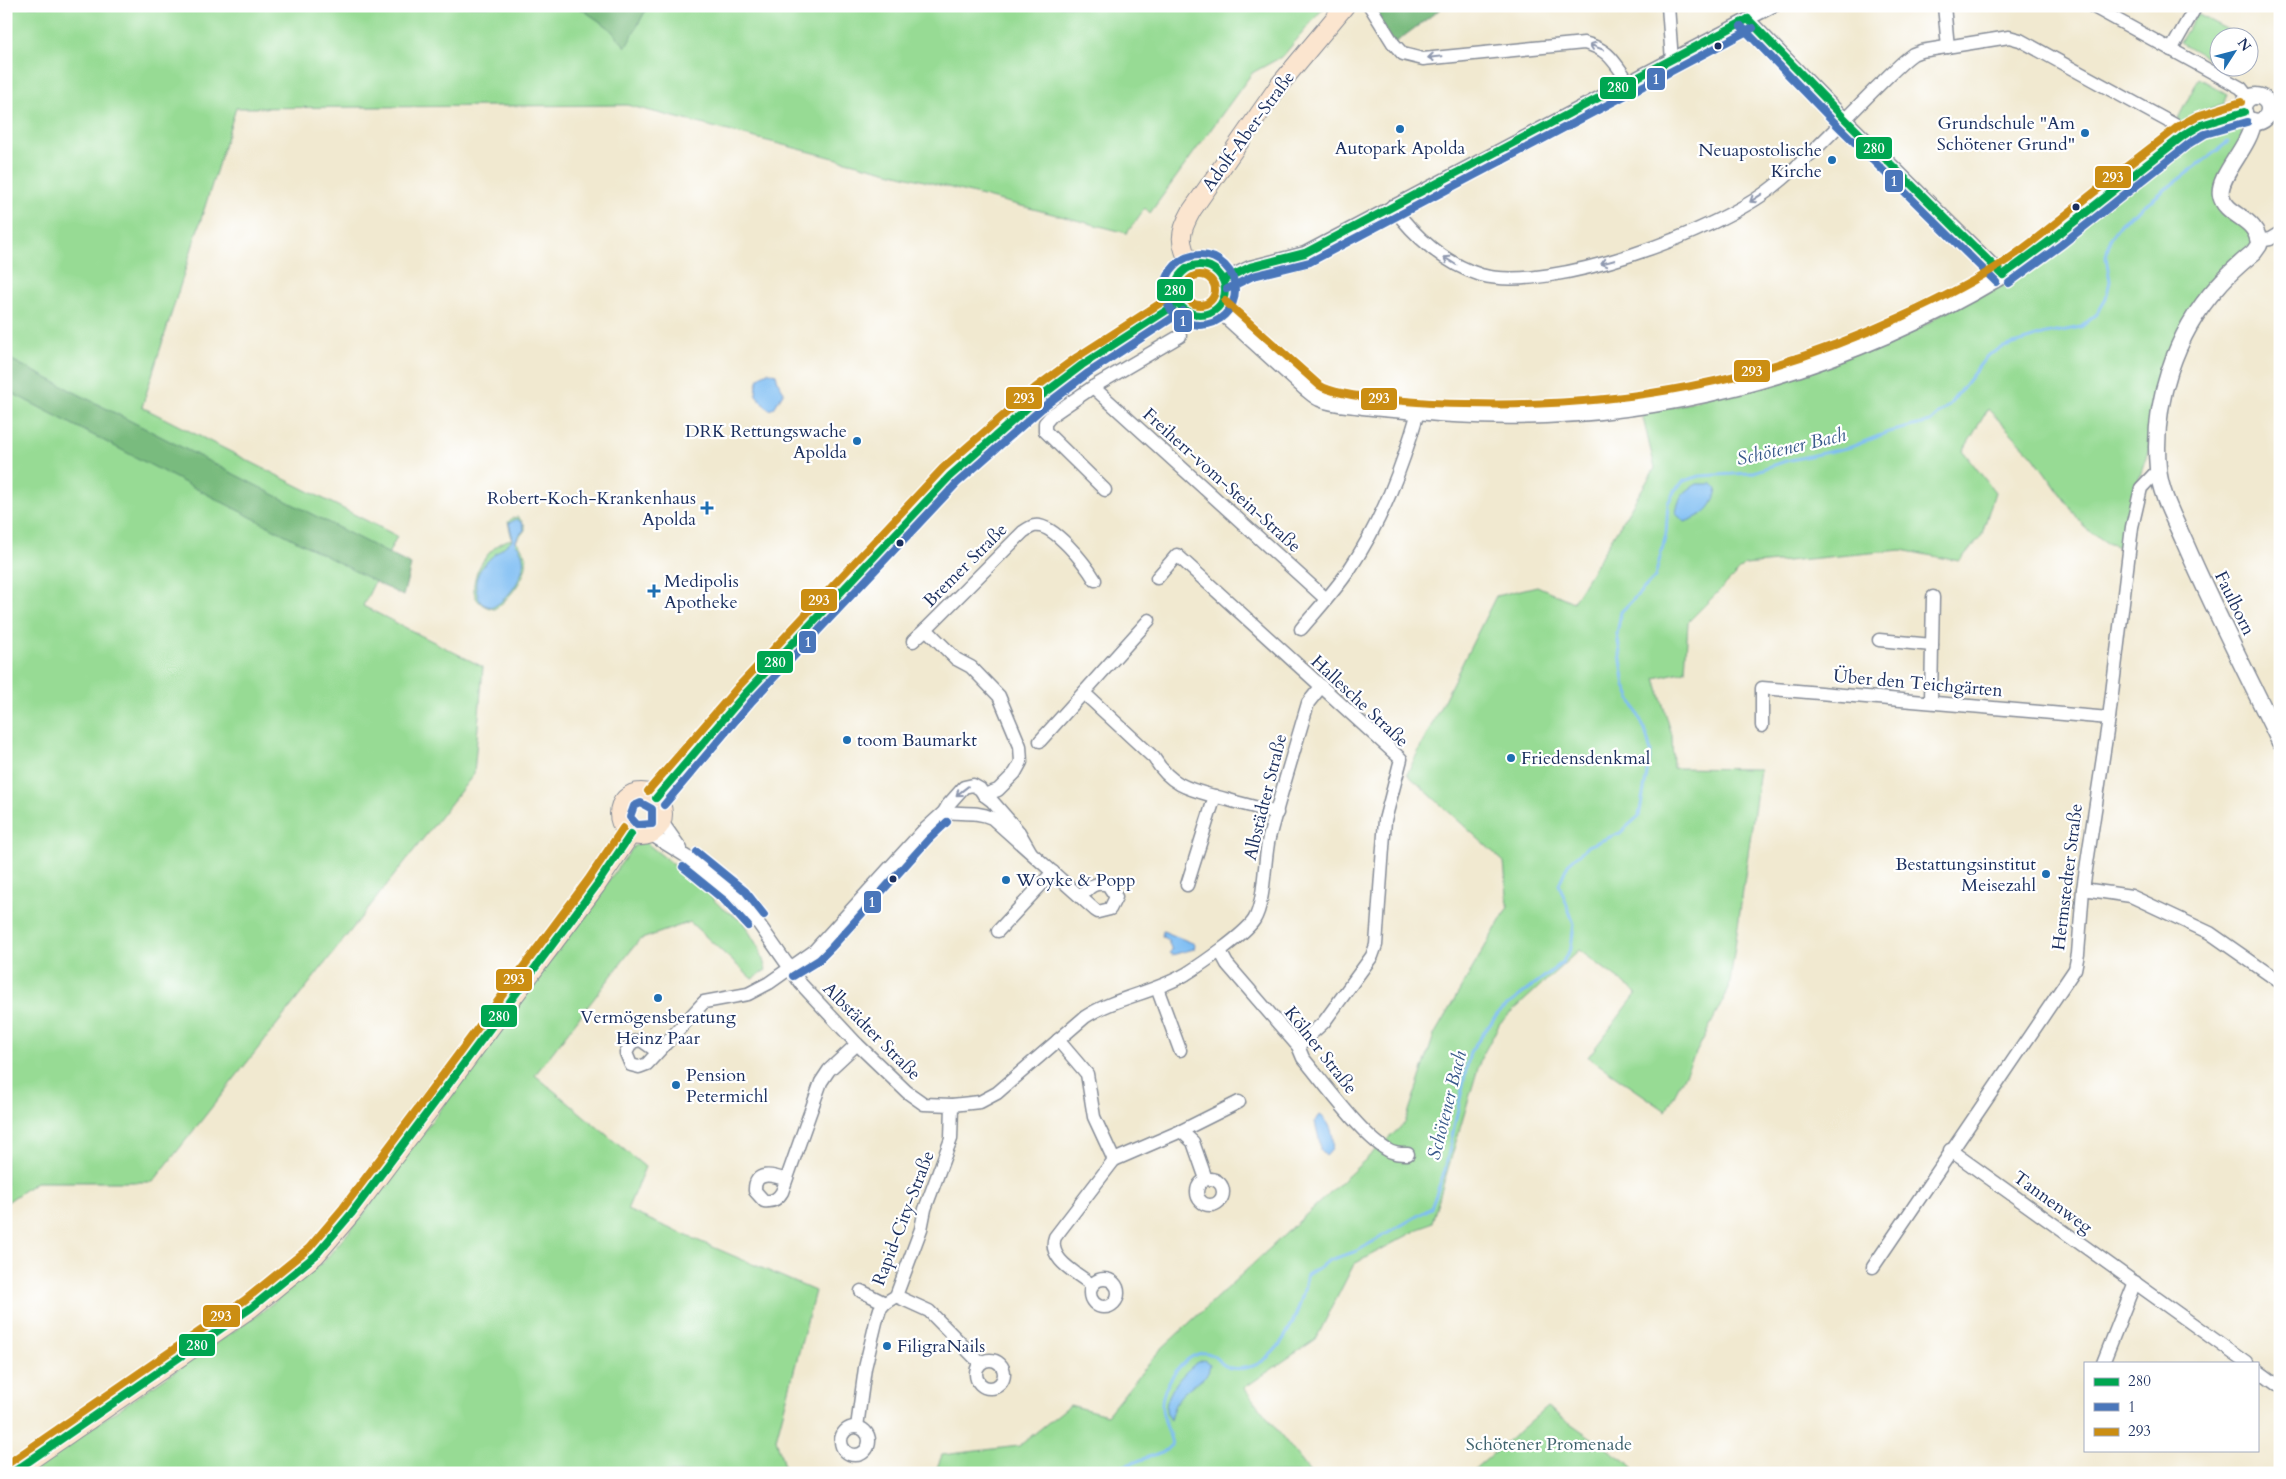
<svg xmlns="http://www.w3.org/2000/svg" width="2286" height="1479" font-family="Cardo,serif">
<style>
.green{fill:#97db94;stroke:#598579}
.forest{fill:#79bb7e;stroke:#4a756e}
.water{fill:#7fbef3;stroke:#4d76a8}
.lines{fill:none;stroke-linecap:round;stroke-linejoin:round}
.stream{stroke:#7fbef3;stroke-width:3}
.minor-casing{stroke:#868c97;stroke-width:15}
.tertiary-casing{stroke:#868c97;stroke-width:19}
.secondary-casing{stroke:#868c97;stroke-width:20}
.minor{stroke:#fff;stroke-width:12}
.tertiary{stroke:#fff;stroke-width:16}
.secondary{stroke:#fbe5cf;stroke-width:18}
.bus-1-casing{stroke:#fff;stroke-width:11}
.bus-2-casing{stroke:#fff;stroke-width:11}
.bus-3-casing{stroke:#fff;stroke-width:11}
.bus-1{stroke:#00a651;stroke-width:8}
.bus-2{stroke:#4a76ba;stroke-width:8}
.bus-3{stroke:#cb8e13;stroke-width:8}
.oneway{stroke:#8d97ae}
.bus-dot{fill:#1b2f5e;stroke:#fff;stroke-width:2}
.poi-dot{fill:#1f6fb2;stroke:#fff;stroke-width:2}
.labels{text-anchor:middle;stroke-width:4.5;stroke-linejoin:round;paint-order:stroke}
.poi-label{font-size:18px;fill:#1b2f5e;stroke:#fff;text-anchor:start}
.street-label{font-size:18px;fill:#1b2f5e;stroke:#fff}
.park-label{font-size:18px;fill:#40636e;stroke:#fff}
.water-label{font-size:19px;font-style:italic;fill:#395a8b;stroke:#fff}
.line-badge{stroke:#fff;stroke-width:2}
.badge-label{font-size:14px;text-anchor:middle;font-weight:bold;fill:#fff}
</style>
<rect width="100%" height="100%" fill="#fff"/>
<filter id="ink" filterUnits="userSpaceOnUse"><feTurbulence type="fractalNoise" baseFrequency=".02" numOctaves="2"/><feDisplacementMap in="SourceGraphic" scale="10" xChannelSelector="R" yChannelSelector="G"/><feConvolveMatrix kernelMatrix="1 2 1 2 8 2 1 2 1" color-interpolation-filters="sRGB"/></filter>
<filter id="wash" filterUnits="userSpaceOnUse"><feTurbulence type="fractalNoise" baseFrequency=".0096" numOctaves="4" result="noise"/><feDisplacementMap in="SourceGraphic" scale="20" xChannelSelector="R" yChannelSelector="G"/><feGaussianBlur stdDeviation="1.12" result="paint"/><feColorMatrix in="noise" values="0 0 0 0 0 0 0 0 0 0 0 0 0 0 0 0 0 1.4 0 .05"/><feComposite in="paint" operator="in"/></filter>
<g filter="url(#wash)">
<rect width="100%" height="100%" fill="#f1e9d0"/>
<g class="green">
<path d="M6 6H1325L1283 56 1252 73 1150 213 1145 208 1127 233 627 105 236 108 142 407 397 536 363 606 483 667 474 774 153 1182H36L6 1203Z"/>
<path d="M2197 14 2230 31 2226 37 2218 38V51L2213 61 2180 42Z"/>
<path d="M2199 78 2227 94 2223 105 2193 113 2195 121 2183 126 2177 120Z"/>
<path d="M2229 123C2238 125 2241 128 2244 137L2216 185 2245 222 2254 240 2251 248 2215 283 2154 402 2149 449 2137 485 2123 548 2107 543 2084 527 2033 456 1988 409 1963 451 1995 492 1981 537 1959 561 1901 550 1745 565 1688 622 1685 671 1655 678 1672 735 1673 768 1760 769 1729 989 1666 1111 1588 1057 1637 993 1579 950 1500 1023 1481 1058 1432 1222 1354 1264 1316 1339 1244 1388 1311 1473H935L942 1455 1019 1446 1070 1405 1107 1415 1159 1351 1405 1123 1434 1035 1508 907 1504 862 1407 774 1496 596 1537 586 1573 602 1655 468 1642 414 1681 405 1927 324 2202 131Z"/>
<path d="M518 517 525 525V530L516 541C520 546 525 551 526 558 529 575 508 601 494 609 452 602 484 543 512 539L508 522 512 518Z"/>
<path d="M645 842 697 883 721 907 743 922 760 950 766 970 752 979 690 922 639 940 535 1075 645 1167 627 1210 815 1291 776 1439 786 1473H25L259 1314 324 1261 359 1220 634 846Z"/>
<path d="M1547 1407 1632 1466 1635 1473H1471Z"/>
</g>
<g class="forest">
<path d="M577 6H648L626 47 608 27Z"/>
<path d="M1366 6H1452L1443 7 1392 45Z"/>
<path d="M6 357 411 565 403 596 6 390Z"/>
</g>
<g class="water">
<path d="M768 372 776 374 778 382 784 392 774 408 769 410 756 395C757 385 756 376 768 372Z"/>
<path d="M1697 484H1712L1717 489C1713 510 1703 515 1685 522L1676 514C1678 498 1683 492 1697 484Z"/>
<path d="M517 519 523 524 524 530 518 536 515 543C536 562 513 596 493 607 485 606 480 604 478 596 468 568 497 555 513 539L509 523Z"/>
<path d="M1163 931 1195 944 1194 949 1172 955 1169 953 1172 950 1168 941 1162 936Z"/>
<path d="M1320 1115C1332 1123 1339 1146 1326 1156L1320 1150V1143L1315 1122Z"/>
<path d="M1204 1360 1210 1364 1208 1373C1189 1393 1178 1387 1170 1420 1155 1403 1187 1364 1204 1360Z"/>
</g>
<g class="lines">
<path class="stream" d="M1106 1473 1167 1450 1172 1445C1170 1432 1163 1421 1162 1408 1160 1389 1181 1357 1202 1353 1215 1351 1220 1367 1231 1368 1278 1375 1301 1311 1307 1275L1330 1260 1357 1251 1431 1208 1445 1170 1470 1052 1499 1012 1562 963 1571 948 1574 924 1559 884 1568 864 1588 846 1620 833 1639 816 1651 752 1645 730 1625 686 1617 634 1621 612 1655 577 1666 534 1668 503 1675 490 1684 481 1700 476 1751 473 1786 461 1851 447 1889 432 1930 422 1950 404 1987 356 2001 348 2046 334 2081 327 2097 314 2106 299 2110 281 2106 257 2110 238 2121 223 2228 142"/>
</g>
</g>
<g filter="url(#ink)">
<g class="lines">
<g class="minor-casing">
<g id="minor">
<path d="M1370 6 1393 43 1403 54 1423 59 1584 43C1609 49 1614 62 1628 81"/>
<path d="M1668 6 1672 61"/>
<path d="M1944 6 1948 47"/>
<path d="M2092 6 2241 88 2249 98"/>
<path d="M1748 19 1845 119 2003 275"/>
<path d="M2171 50 2196 6"/>
<path d="M2269 108 2280 106"/>
<path d="M1392 206C1414 236 1445 264 1481 275 1550 294 1718 231 1773 187 1809 158 1841 123 1874 90 1887 78 1899 64 1913 54L1921 51 2009 37 2020 40 2175 125 2184 135"/>
<path d="M2259 241 2270 239 2280 233"/>
<path d="M1223 280 1250 267 1305 253 1773 6"/>
<path d="M1093 387 1326 599"/>
<path d="M1105 490 1045 431V423L1052 415 1093 387 1180 336"/>
<path d="M1157 578 1177 555 1401 759 1385 820 1376 945 1372 956 1324 1022 1298 1046"/>
<path d="M926 629 1023 532C1026 530 1030 527 1034 526 1053 522 1086 565 1095 580"/>
<path d="M1301 629C1317 610 1335 591 1349 570 1382 521 1402 468 1418 412"/>
<path d="M1879 640 1932 645 1931 701"/>
<path d="M913 641 926 629 956 659 971 667 999 696 1020 746 1021 762 1015 773 998 790 984 795"/>
<path d="M1932 645 1933 597"/>
<path d="M1084 693 1154 758C1172 788 1193 790 1225 799 1242 804 1259 808 1277 813"/>
<path d="M1762 726V688L2109 718"/>
<path d="M1040 741 1149 620"/>
<path d="M944 812C961 814 977 811 992 818L1095 910 1098 912 1110 909 1116 897 1108 885C1095 881 1089 887 1081 897"/>
<path d="M662 822 681 849"/>
<path d="M650 834 687 857 738 898 754 917 801 984 857 1044 907 1092 924 1104 952 1105 980 1102 997 1093 1085 1017C1116 997 1154 993 1186 974 1202 964 1244 935 1254 920 1265 903 1264 859 1269 838 1281 792 1295 748 1308 703L1320 688"/>
<path d="M1187 885 1215 796"/>
<path d="M2083 889 2131 896 2210 933 2280 982"/>
<path d="M998 931 1053 872"/>
<path d="M1220 951 1227 964 1298 1046 1303 1058C1324 1083 1360 1133 1386 1149 1393 1154 1400 1154 1408 1154"/>
<path d="M1157 988 1180 1050"/>
<path d="M1058 1040 1087 1074 1094 1117 1114 1160 1055 1237C1047 1259 1077 1273 1092 1285"/>
<path d="M658 1052 641 1040 632 1042 626 1053 631 1065 639 1067 647 1064 704 1002 748 994 769 983 813 952 922 832 944 812 948 805 964 787 973 785 980 789 984 795 992 801 1019 832 1030 851"/>
<path d="M1181 1131 1193 1142 1206 1179"/>
<path d="M1950 1150 2247 1363"/>
<path d="M1114 1160 1181 1131 1239 1102"/>
<circle cx="1210" cy="1192" r="13"/>
<path d="M786 1180C773 1175 754 1170 755 1191L764 1201C773 1202 778 1199 782 1192L821 1082 829 1070 857 1044"/>
<path d="M1873 1267 2075 969 2078 954 2083 889 2109 718 2132 527 2141 488 2158 470"/>
<circle cx="1104" cy="1293" r="14"/>
<path d="M861 1291 885 1303"/>
<path d="M896 1296 929 1311 980 1363"/>
<circle cx="990" cy="1374" r="14"/>
<path d="M2103 1363 2135 1282"/>
<path d="M2257 1370 2280 1387"/>
<path d="M857 1427 865 1368 876 1322 880 1309 885 1303 896 1296 921 1229 925 1209 951 1139 952 1105"/>
<circle cx="855" cy="1441" r="14"/>
</g>
</g>
<g class="tertiary-casing">
<g id="tertiary">
<circle cx="2256" cy="109" r="13"/>
<path d="M2253 121C2251 146 2217 176 2221 195 2225 217 2258 216 2259 245L2254 252C2242 262 2229 273 2218 286 2175 333 2152 404 2158 468 2160 494 2175 520 2185 543 2214 610 2248 676 2280 742"/>
<path d="M1218 308 1305 387C1310 391 1315 396 1320 398 1333 404 1350 404 1363 406 1393 409 1424 412 1454 414 1645 426 1837 374 2001 276 2027 260 2051 240 2074 221 2111 192 2147 164 2184 135L2201 125 2244 112"/>
</g>
</g>
<g class="secondary-casing">
<g id="secondary">
<circle cx="1200" cy="290" r="25"/>
<path d="M1191 267C1179 241 1178 235 1192 210L1280 84 1345 6"/>
<circle cx="641" cy="814" r="22"/>
<path d="M656 798 745 694 950 476 1041 396 1082 365 1178 303"/>
<path d="M12 1473 251 1308 316 1255 351 1214 430 1109 596 886 631 834"/>
</g>
</g>
<use href="#minor" class="minor"/>
<use href="#tertiary" class="tertiary"/>
<use href="#secondary" class="secondary"/>
<g class="bus-1-casing">
<g id="bus-1">
<path d="M1748 19 1845 119 2003 275"/>
<circle cx="1200" cy="290" r="25"/>
<path d="M2003 275 2055 237 2184 135 2201 125 2244 112"/>
<path d="M1223 280 1250 267 1305 253 1748 19"/>
<path d="M656 798 745 694 950 476 1041 396 1082 365 1178 303"/>
<path d="M12 1473 251 1308 316 1255 351 1214 430 1109 596 886 631 834"/>
</g>
</g>
<g class="bus-2-casing">
<g id="bus-2">
<path d="M1741 26 1838 126 1996 282"/>
<circle cx="1200" cy="290" r="35"/>
<path d="M2009 283 2061 245 2190 143 2205 134 2247 122"/>
<path d="M1227 289 1253 276 1310 262 1753 28"/>
<path d="M641 803 652 809V824L637 825 630 817 634 806Z"/>
<path d="M664 805 752 701 957 483 1047 404 1088 373 1183 311"/>
<path d="M697 852 745 891 764 915"/>
<path d="M683 867 725 901 748 926"/>
<path d="M793 976 819 960 831 948 929 839 947 822"/>
</g>
</g>
<g class="bus-3-casing">
<g id="bus-3">
<circle cx="1200" cy="290" r="15"/>
<path d="M1225 301 1319 385C1338 399 1439 404 1467 404 1621 408 1761 382 1901 317 1936 301 1972 283 2004 262 2027 247 2047 230 2068 213 2104 184 2141 155 2179 126L2197 116 2241 102"/>
<path d="M648 791 738 687 943 468 1035 388 1077 357 1173 295"/>
<path d="M6 1465 245 1300 309 1248 343 1208 422 1103 588 880 623 828"/>
</g>
</g>
<use href="#bus-1" class="bus-1"/>
<use href="#bus-2" class="bus-2"/>
<use href="#bus-3" class="bus-3"/>
</g>
<defs><path id="oneway-shaft" d="M-6 0H5M1.5-3L5.5 0L1.5 3" fill="none" stroke-width="1.6" stroke-linecap="round" stroke-linejoin="round" transform="scale(1.25)"/></defs>
<g class="oneway">
<use href="#oneway-shaft" transform="translate(1596 47) rotate(-159)"/>
<use href="#oneway-shaft" transform="translate(1435 57) rotate(174)"/>
<use href="#oneway-shaft" transform="translate(1756 198) rotate(147)"/>
<use href="#oneway-shaft" transform="translate(1450 261) rotate(-148)"/>
<use href="#oneway-shaft" transform="translate(1608 262) rotate(165)"/>
<use href="#oneway-shaft" transform="translate(962 791) rotate(142)"/>
</g>
</g>
<g class="bus-dot">
<circle cx="1718" cy="46" r="4.5"/>
<circle cx="2076" cy="207" r="4.5"/>
<circle cx="900" cy="543" r="4.5"/>
<circle cx="893" cy="879" r="4.5"/>
</g>
<g class="poi-dot">
<circle cx="1400" cy="129" r="5"/>
<circle cx="2085" cy="133" r="5"/>
<circle cx="1832" cy="160" r="5"/>
<circle cx="857" cy="441" r="5"/>
<path d="M704.5 500.5h5v5h5v5h-5v5h-5v-5h-5v-5h5z"/>
<path d="M651.5 583.5h5v5h5v5h-5v5h-5v-5h-5v-5h5z"/>
<circle cx="847" cy="740" r="5"/>
<circle cx="1511" cy="758" r="5"/>
<circle cx="2046" cy="874" r="5"/>
<circle cx="1006" cy="880" r="5"/>
<circle cx="658" cy="998" r="5"/>
<circle cx="676" cy="1085" r="5"/>
<circle cx="887" cy="1346" r="5"/>
</g>
<g class="labels">
<g class="poi-label">
<text x="2075" y="129" text-anchor="end">Grundschule "Am<tspan x="2075" dy="21">Schötener Grund"</tspan></text>
<text x="1400" y="154" text-anchor="middle">Autopark Apolda</text>
<text x="1822" y="156" text-anchor="end">Neuapostolische<tspan x="1822" dy="21">Kirche</tspan></text>
<text x="847" y="437" text-anchor="end">DRK Rettungswache<tspan x="847" dy="21">Apolda</tspan></text>
<text x="696" y="504" text-anchor="end">Robert-Koch-Krankenhaus<tspan x="696" dy="21">Apolda</tspan></text>
<text x="664" y="587">Medipolis<tspan x="664" dy="21">Apotheke</tspan></text>
<text x="857" y="746">toom Baumarkt</text>
<text x="1521" y="764">Friedensdenkmal</text>
<text x="2036" y="870" text-anchor="end">Bestattungsinstitut<tspan x="2036" dy="21">Meisezahl</tspan></text>
<text x="1016" y="886">Woyke &amp; Popp</text>
<text x="658" y="1023" text-anchor="middle">Vermögensberatung<tspan x="658" dy="21">Heinz Paar</tspan></text>
<text x="686" y="1081">Pension<tspan x="686" dy="21">Petermichl</tspan></text>
<text x="897" y="1352">FiligraNails</text>
</g>
<g class="street-label">
<text transform="translate(1248 131) rotate(-54)" y="6">Adolf-Aber-Straße</text>
<text transform="translate(1222 480) rotate(42)" y="6">Freiherr-vom-Stein-Straße</text>
<text transform="translate(965 565) rotate(-45)" y="6">Bremer Straße</text>
<text transform="translate(2235 603) rotate(64)" y="6">Faulborn</text>
<text transform="translate(1918 683) rotate(5)" y="6">Über den Teichgärten</text>
<text transform="translate(1360 701) rotate(43)" y="6">Hallesche Straße</text>
<text transform="translate(1265 797) rotate(-76)" y="6">Albstädter Straße</text>
<text transform="translate(2067 877) rotate(-83)" y="6">Hermstedter Straße</text>
<text transform="translate(872 1031) rotate(45)" y="6">Albstädter Straße</text>
<text transform="translate(1321 1050) rotate(52)" y="6">Kölner Straße</text>
<text transform="translate(2053 1202) rotate(36)" y="6">Tannenweg</text>
<text transform="translate(903 1218) rotate(-69)" y="6">Rapid-City-Straße</text>
</g>
<g class="park-label">
<text x="1549" y="1450">Schötener Promenade</text>
</g>
<g class="water-label">
<text transform="translate(1791 446) rotate(-13)" y="7">Schötener Bach</text>
<text transform="translate(1446 1105) rotate(-76)" y="7">Schötener Bach</text>
</g>
</g>
<g class="line-badge">
<rect x="1646" y="67" width="20" height="24" rx="5" fill="#4a76ba"/>
<rect x="1599" y="76" width="38" height="24" rx="5" fill="#00a651"/>
<rect x="1855" y="136" width="38" height="24" rx="5" fill="#00a651"/>
<rect x="2094" y="165" width="38" height="24" rx="5" fill="#cb8e13"/>
<rect x="1884" y="169" width="20" height="24" rx="5" fill="#4a76ba"/>
<rect x="1156" y="278" width="38" height="24" rx="5" fill="#00a651"/>
<rect x="1173" y="309" width="20" height="24" rx="5" fill="#4a76ba"/>
<rect x="1733" y="359" width="38" height="24" rx="5" fill="#cb8e13"/>
<rect x="1005" y="386" width="38" height="24" rx="5" fill="#cb8e13"/>
<rect x="1360" y="387" width="38" height="24" rx="5" fill="#cb8e13"/>
<rect x="800" y="588" width="38" height="24" rx="5" fill="#cb8e13"/>
<rect x="798" y="630" width="19" height="24" rx="5" fill="#4a76ba"/>
<rect x="756" y="650" width="38" height="24" rx="5" fill="#00a651"/>
<rect x="863" y="890" width="19" height="24" rx="5" fill="#4a76ba"/>
<rect x="495" y="968" width="38" height="24" rx="5" fill="#cb8e13"/>
<rect x="480" y="1004" width="38" height="24" rx="5" fill="#00a651"/>
<rect x="202" y="1304" width="39" height="24" rx="5" fill="#cb8e13"/>
<rect x="178" y="1333" width="38" height="24" rx="5" fill="#00a651"/>
</g>
<g class="badge-label">
<text x="1656" y="84">1</text>
<text x="1618" y="92">280</text>
<text x="1874" y="153">280</text>
<text x="2113" y="182">293</text>
<text x="1894" y="186">1</text>
<text x="1175" y="295">280</text>
<text x="1183" y="326">1</text>
<text x="1752" y="376">293</text>
<text x="1024" y="403">293</text>
<text x="1379" y="403">293</text>
<text x="819" y="605">293</text>
<text x="808" y="647">1</text>
<text x="775" y="667">280</text>
<text x="872" y="907">1</text>
<text x="514" y="984">293</text>
<text x="499" y="1021">280</text>
<text x="221" y="1321">293</text>
<text x="197" y="1350">280</text>
</g>
<rect width="2286" height="1479" fill="none" stroke="#fff" stroke-width="25"/>
<rect x="2084" y="1362" width="175" height="90" fill="#ffffff" stroke="#a4acbf"/>
<rect x="2094" y="1378" width="25" height="8" fill="#00a651" stroke="#a4acbf"/>
<text x="2128" y="1386" font-size="15" fill="#1b2f5e">280</text>
<rect x="2094" y="1403" width="25" height="8" fill="#4a76ba" stroke="#a4acbf"/>
<text x="2128" y="1412" font-size="15" fill="#1b2f5e">1</text>
<rect x="2094" y="1428" width="25" height="8" fill="#cb8e13" stroke="#a4acbf"/>
<text x="2128" y="1436" font-size="15" fill="#1b2f5e">293</text>
<g transform="translate(2234 52) rotate(54)"><circle r="24" fill="#ffffff" stroke="#a4acbf"/>
<path d="M0-4L9 19L0 12L-9 19Z" fill="#1f6fb2"/>
<text y="-8" font-size="14" font-weight="bold" text-anchor="middle" fill="#1b2f5e">N</text>
</g>
</svg>
